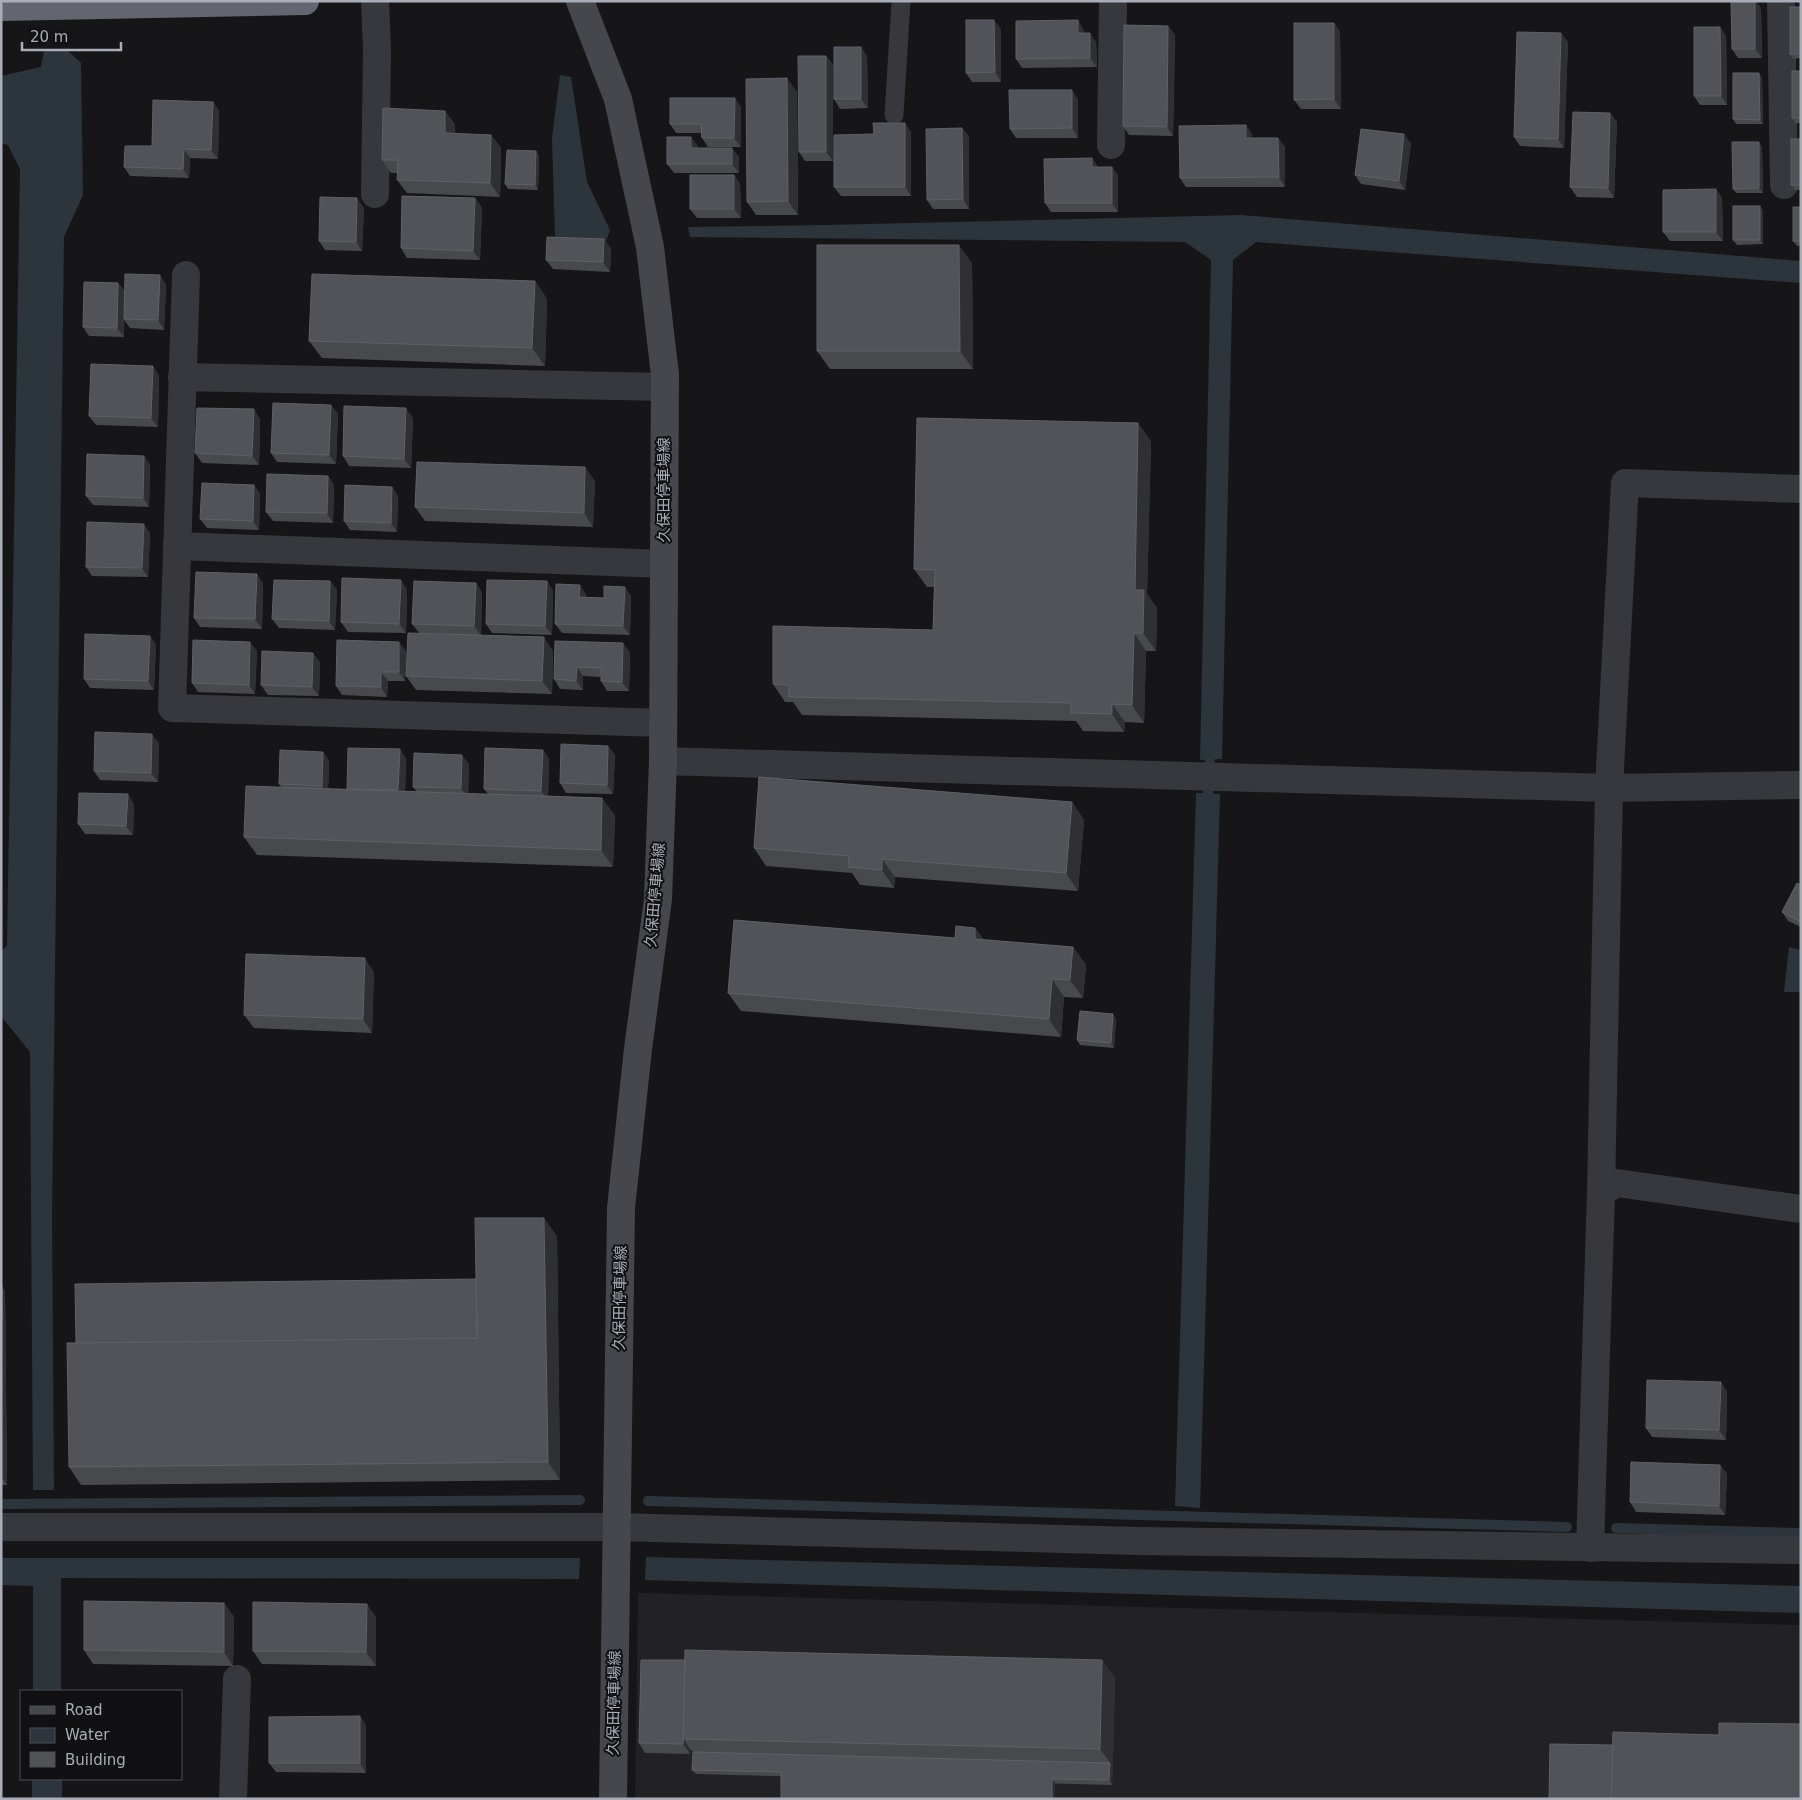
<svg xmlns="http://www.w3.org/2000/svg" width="1802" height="1800" font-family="'DejaVu Sans','Noto Sans JP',sans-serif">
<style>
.built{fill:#222225}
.water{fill:#2c353c}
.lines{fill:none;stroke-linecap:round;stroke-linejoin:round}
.stream{stroke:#2c353c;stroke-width:10}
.lane{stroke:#37383d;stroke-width:19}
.street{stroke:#37383d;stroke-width:28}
.secondary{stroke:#45474d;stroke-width:28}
.highway{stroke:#63666e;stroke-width:28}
.wall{fill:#47494d}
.shaded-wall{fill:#2f3033}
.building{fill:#525359;stroke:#5f6168}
.labels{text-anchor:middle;stroke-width:4;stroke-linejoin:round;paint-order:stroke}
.street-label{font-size:15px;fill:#a8adb8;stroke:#111113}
</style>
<rect width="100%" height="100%" fill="#161618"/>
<path class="built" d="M638 1593 1801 1625V1799H635Z"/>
<g class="water">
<path d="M66 49 81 63 83 195 64 237 52 1215 54 1490H33L30 1052 1 1016V951L7 946 20 169 8 145 1 143V76L41 67 44 51Z"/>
<path d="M560 75 571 77 587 182 610 230 606 241 555 237 552 137Z"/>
<path d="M1241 215 1801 261V283L1256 242 1233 260 1222 759 1200 760 1211 260 1185 242 690 237 688 227C873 225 1057 219 1241 215Z"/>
<path d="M1196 793 1220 794 1200 1508 1175 1506Z"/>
<path d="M1789 947 1801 950V992H1784Z"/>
<path d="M646 1557 1801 1586V1613L645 1580Z"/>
<path d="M1 1558H580L579 1579 61 1578V1691H33V1586L1 1585Z"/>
<rect x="32" y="1779" width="30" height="20"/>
</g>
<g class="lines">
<g class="stream">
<path d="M1208 794 1210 760"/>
<path d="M648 1501 1567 1527"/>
<path d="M1 1504 580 1500"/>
<path d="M1616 1528 1801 1533"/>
</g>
<path class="lane" d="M894 115 901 1"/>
<g class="street">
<path d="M1781 1 1784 185"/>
<path d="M1111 145 1113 1"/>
<path d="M375 194 377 49 375 1"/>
<path d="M186 275 172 708 663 723"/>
<path d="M182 377 664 387"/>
<path d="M177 546 664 564"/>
<path d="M663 761 1609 788 1801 785"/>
<path d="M1601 1192 1617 1183 1801 1209"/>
<path d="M1 1527H616L1138 1541 1801 1550"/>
<path d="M1590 1548 1601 1192 1609 788 1625 483 1801 489"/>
<path d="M233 1799 237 1679"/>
</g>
<path class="secondary" d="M580 1 618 99 650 247 665 375 663 761 658 899 638 1049 621 1208 613 1799"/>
<path class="highway" d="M1 7 305 1"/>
</g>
<g class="wall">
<path d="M1801 7V58L1793 59 1790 54Z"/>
<path d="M1761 8 1762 58H1738L1732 49Z"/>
<path d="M994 20 1001 30V82H972L966 73Z"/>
<path d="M1334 23 1340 32 1341 109H1301L1294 100Z"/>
<path d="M1168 26 1175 35 1173 136 1129 135 1123 126Z"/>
<path d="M1720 27 1726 36 1727 105H1700L1694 96Z"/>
<path d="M1084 30V33L1096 42 1097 67 1022 68 1016 59Z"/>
<path d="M1568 42 1564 148 1520 146 1514 137Z"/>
<path d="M861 47 867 56 868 108 840 109 834 99Z"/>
<path d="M826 56 833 65V161H805L799 152Z"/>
<path d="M1801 71V123H1795L1792 118Z"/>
<path d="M1759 73 1762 78 1763 124H1736L1733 119Z"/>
<path d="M797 92 798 215H756L747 202Z"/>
<path d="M1078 99V138H1016L1010 129Z"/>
<path d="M213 102 219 111 218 159 190 158 189 178 130 176 124 167Z"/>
<path d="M741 107V147H708L702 138 701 133H676L670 124Z"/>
<path d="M445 111 455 125V134L491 135 501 148 500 197 407 193 397 180 398 173H391L382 160Z"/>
<path d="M1610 113 1617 122 1614 198 1577 197 1570 187Z"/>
<path d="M962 128 969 137V209H933L927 200Z"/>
<path d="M911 132V196H841L834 187 874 134Z"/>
<path d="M1252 134V138H1278L1285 147V187H1186L1180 178Z"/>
<path d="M1801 139V190H1794L1791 185Z"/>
<path d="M1411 143 1405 190 1361 184 1355 175Z"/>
<path d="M698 146V148L739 157V173H674L667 164Z"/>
<path d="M1762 147 1763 193H1736L1733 189Z"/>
<path d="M536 151 539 156 538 190 508 189 505 184Z"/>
<path d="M1092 158 1098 167H1112L1118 176V212H1051L1045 203Z"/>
<path d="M734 175 740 184 741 218H697L690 209Z"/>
<path d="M1716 189 1722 198 1723 241H1670L1663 232Z"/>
<path d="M475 198 482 208 480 260 407 258 401 248Z"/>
<path d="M1801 207V246H1797L1793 241Z"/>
<path d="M364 208 362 251 325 250 319 241Z"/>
<path d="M1763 210V244L1737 245 1733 240Z"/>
<path d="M611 248 610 272 553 269 546 260Z"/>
<path d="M972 263 973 369H830L817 351Z"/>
<path d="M160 275 166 285 164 330 130 328 124 320V337L89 336 83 327 118 283 125 292Z"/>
<path d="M535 281 547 299 545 366 322 358 309 341Z"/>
<path d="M159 375 158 427 96 425 89 416Z"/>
<path d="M331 405 338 414 336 464 277 462 271 453Z"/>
<path d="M413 418 411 468 349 466 343 456Z"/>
<path d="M260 419 259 465 202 463 195 453Z"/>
<path d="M1151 441 1147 594 1157 608 1156 651H1146L1144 723 1125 722 1124 732 1083 731 1076 721 802 715 793 702H785L773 684 933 630 934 587H927L914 569Z"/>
<path d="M144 456 150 465 149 507 93 505 86 496Z"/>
<path d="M328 476 334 485 333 523 273 521 266 512Z"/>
<path d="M595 481 593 527 425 521 415 507Z"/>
<path d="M254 485 260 494 259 530 207 528 200 519Z"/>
<path d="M392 487 398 496 397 532 350 530 344 521Z"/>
<path d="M150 533 148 577 92 576 86 567Z"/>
<path d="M330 581 337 590 335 630 279 628 272 619Z"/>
<path d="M547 581 553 591 552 635 492 633 486 624Z"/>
<path d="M263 583 262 629 200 627 194 618Z"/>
<path d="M476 583 482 593 481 635 553 651 552 694 416 690 406 676 468 635 419 633 412 624Z"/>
<path d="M407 589 406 633 348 632 341 622Z"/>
<path d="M586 594V597L604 598 631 596 630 635 562 633 555 624Z"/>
<path d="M150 636 156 645 154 690 90 688 84 679Z"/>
<path d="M555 641 630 652 629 691H607L601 681V677L583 676V690L560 689 554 679Z"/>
<path d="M257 651 255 694 198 692 192 683Z"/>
<path d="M406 651 405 681H388L387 697 342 695 336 686Z"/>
<path d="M320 662 319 696 268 695 261 685Z"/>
<path d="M159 743 158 782 100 780 94 771Z"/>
<path d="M608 746 615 755 613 794 566 793 560 783Z"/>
<path d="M543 750 549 759 548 796 602 798 615 816 613 867 257 855 244 837 281 787 279 784 323 752 329 761 328 789H347L406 758 405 791 417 792 413 787 469 764 468 794H488L484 789Z"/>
<path d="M1072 802 1084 820 1078 891 895 877 894 888 860 885 852 873 766 866 754 848Z"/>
<path d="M134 804 133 835 85 834 78 824Z"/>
<path d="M1801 885V927L1788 921 1782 912Z"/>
<path d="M975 928 984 940 1073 947 1086 965 1083 998 1064 997 1061 1037 741 1011 728 993 955 938Z"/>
<path d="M374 972 372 1033 254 1028 244 1015Z"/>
<path d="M1116 1019 1114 1048 1080 1045 1077 1040Z"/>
<path d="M557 1236 560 1480 81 1485 69 1467 76 1343 476 1279Z"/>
<path d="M1 1286 5 1291 7 1485H1Z"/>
<path d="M1727 1391 1726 1440 1652 1437 1646 1428Z"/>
<path d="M1720 1465 1727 1474 1725 1515 1636 1512 1630 1502Z"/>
<path d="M224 1603 234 1617 233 1666 93 1664 84 1650Z"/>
<path d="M376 1617V1666L262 1664 253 1651Z"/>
<path d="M685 1660H1102L1115 1678 1112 1785 696 1774 692 1770 693 1752 690 1749V1754L645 1753 639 1743Z"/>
<path d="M360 1716 366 1726V1773L276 1772 269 1763Z"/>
</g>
<g class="shaded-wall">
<path d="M1755 1H1756L1761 8 1762 58 1755 49Z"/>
<path d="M994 20 1001 30V82L995 72Z"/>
<path d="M1078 20 1084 30V43L1078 33Z"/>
<path d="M1334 23 1340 32 1341 109 1334 99Z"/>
<path d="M1168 26 1175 35 1173 136 1167 127Z"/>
<path d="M1720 27 1726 36 1727 105 1721 96Z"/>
<path d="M1090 33 1096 42 1097 67 1090 58Z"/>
<path d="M1561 33 1568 42 1564 148 1558 139Z"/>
<path d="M861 47 867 56 868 108 861 99Z"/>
<path d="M826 56 833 65V161L826 152Z"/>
<path d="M1759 73 1762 78 1763 124 1760 120Z"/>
<path d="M787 78 797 92 798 215 788 201Z"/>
<path d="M1072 90 1078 99V138L1072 128Z"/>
<path d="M735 98 741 107V147L734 138Z"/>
<path d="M213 102 219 111 218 159 211 150Z"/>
<path d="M445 111 455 125 454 147 445 133Z"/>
<path d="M1610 113 1617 122 1614 198 1608 188Z"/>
<path d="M905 123 911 132V196L905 187Z"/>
<path d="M1246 125 1252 134V147L1246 138Z"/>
<path d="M962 128 969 137V209L963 199Z"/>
<path d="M1404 134 1411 143 1405 190 1399 181Z"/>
<path d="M491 135 501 148 500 197 490 183Z"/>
<path d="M691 137 698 146V157L691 148Z"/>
<path d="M1278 138 1285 147V187L1279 177Z"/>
<path d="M1759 142 1762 147 1763 193 1759 188Z"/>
<path d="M732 148 739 157V173L732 164Z"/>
<path d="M184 149 190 158 189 178 183 169Z"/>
<path d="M536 151 539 156 538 190 535 185Z"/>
<path d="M1092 158 1099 168 1092 167Z"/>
<path d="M1112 167 1118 176V212L1112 203Z"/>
<path d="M734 175 740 184 741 218 734 209Z"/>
<path d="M1716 189 1722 198 1723 241 1716 232Z"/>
<path d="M357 198 364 208 362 251 356 242Z"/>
<path d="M475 198 482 208 480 260 473 251Z"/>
<path d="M1760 206 1763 210V244L1760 240Z"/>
<path d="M604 239 611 248 610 272 603 262Z"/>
<path d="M959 245 972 263 973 369 960 351Z"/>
<path d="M160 275 166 285 164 330 158 320Z"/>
<path d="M535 281 547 299 545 366 532 348Z"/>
<path d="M118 283 125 292 124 337 117 328Z"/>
<path d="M153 366 159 375 158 427 151 418Z"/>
<path d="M331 405 338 414 336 464 329 455Z"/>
<path d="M406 408 413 418 411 468 404 459Z"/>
<path d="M254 409 260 419 259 465 252 456Z"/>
<path d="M1138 423 1151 441 1147 594 1157 608 1156 651 1143 633 1135 590Z"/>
<path d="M144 456 150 465 149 507 143 498Z"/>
<path d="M585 467 595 481 593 527 584 513Z"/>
<path d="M328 476 334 485 333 523 327 513Z"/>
<path d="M254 485 260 494 259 530 253 521Z"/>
<path d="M392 487 398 496 397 532 391 523Z"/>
<path d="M144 524 150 533 148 577 142 568Z"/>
<path d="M257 574 263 583 262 629 255 619Z"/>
<path d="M401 580 407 589 406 633 399 624Z"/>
<path d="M330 581 337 590 335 630 329 621Z"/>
<path d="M547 581 553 591 552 635 545 626Z"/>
<path d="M476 583 482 593 481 635 474 626Z"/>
<path d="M580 585 586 594V606L579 597Z"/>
<path d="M625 587 631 596 630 635 623 626Z"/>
<path d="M1134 633 1146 651 1144 723 1132 705Z"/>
<path d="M150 636 156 645 154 690 148 681Z"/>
<path d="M544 637 553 651 552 694 542 681Z"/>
<path d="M250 642 257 651 255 694 249 685Z"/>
<path d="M399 642 406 651 405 681 399 672Z"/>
<path d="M623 643 630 652 629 691 622 682Z"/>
<path d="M313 653 320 662 319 696 312 687Z"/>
<path d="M577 667 583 676V690L576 681Z"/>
<path d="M381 672 388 681 387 697 381 687Z"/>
<path d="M1112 704 1125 722 1124 732 1112 714Z"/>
<path d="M152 734 159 743 158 782 151 773Z"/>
<path d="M608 746 615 755 613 794 607 785Z"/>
<path d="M400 749 406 758 405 799 398 790Z"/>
<path d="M543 750 549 759 548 800 541 791Z"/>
<path d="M323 752 329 761 328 795 322 786Z"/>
<path d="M462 755 469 764 468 798 461 788Z"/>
<path d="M128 794 134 804 133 835 126 826Z"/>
<path d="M602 798 615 816 613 867 601 850Z"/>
<path d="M1072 802 1084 820 1078 891 1066 873Z"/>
<path d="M882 859 895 877 894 888 882 870Z"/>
<path d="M975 928 988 946 975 939Z"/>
<path d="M1073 947 1086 965 1083 998 1070 980Z"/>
<path d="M365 958 374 972 372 1033 363 1019Z"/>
<path d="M1052 979 1064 997 1061 1037 1049 1019Z"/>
<path d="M1113 1014 1116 1019 1114 1048 1111 1043Z"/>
<path d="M544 1218 557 1236 560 1480 548 1462Z"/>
<path d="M2 1286 5 1291 7 1485 1 1476Z"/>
<path d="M1721 1382 1727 1391 1726 1440 1719 1430Z"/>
<path d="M1720 1465 1727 1474 1725 1515 1719 1506Z"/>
<path d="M224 1603 234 1617 233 1666 224 1652Z"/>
<path d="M367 1604 376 1617V1666L366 1652Z"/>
<path d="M1102 1660 1115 1678 1113 1767 1100 1749Z"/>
<path d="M360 1716 366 1726V1773L360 1763Z"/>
<path d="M684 1739 690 1749V1754L683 1744Z"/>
<path d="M1110 1763 1113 1767 1112 1785 1109 1780Z"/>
<path d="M1052 1779 1055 1783V1799H1052Z"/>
</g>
<g class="building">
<path d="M1731 1H1755V49H1732Z"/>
<rect x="1790" y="7" width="11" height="47"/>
<path d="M966 20H994L995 72 966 73Z"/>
<path d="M1078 20V33H1090V58L1016 59V21Z"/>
<path d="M1294 23H1334V99L1294 100Z"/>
<path d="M1124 25 1168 26 1167 127 1123 126Z"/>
<path d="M1694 27H1720L1721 96H1694Z"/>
<path d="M1517 32 1561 33 1558 139 1514 137Z"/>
<rect x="834" y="47" width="27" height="52"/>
<path d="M798 56H826V152H799Z"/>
<rect x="1792" y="71" width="9" height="47"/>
<path d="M1733 73H1759L1760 120 1733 119Z"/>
<path d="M787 78 788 201 747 202 746 79Z"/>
<path d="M1009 90H1072V128L1010 129Z"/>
<path d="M670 98H735L734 138H702L701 124H670Z"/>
<path d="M153 100 213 102 211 150 184 149 183 169 124 167 125 146H152Z"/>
<path d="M383 108 445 111V133L491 135 490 183 397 180 398 160H382Z"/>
<path d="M1573 112 1610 113 1608 188 1570 187Z"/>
<path d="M873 123H905V187H834V135L874 134Z"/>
<path d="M1246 125V138H1278L1279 177 1180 178 1179 126Z"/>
<path d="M962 128 963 199 927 200 926 129Z"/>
<path d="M1361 129 1404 134 1399 181 1355 175Z"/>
<path d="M667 137H691V148H732V164H667Z"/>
<rect x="1791" y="139" width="10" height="46"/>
<path d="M1732 142H1759V188L1733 189Z"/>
<path d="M507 150 536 151 535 185 505 184Z"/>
<path d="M1092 158V167H1112V203H1045L1044 159Z"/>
<rect x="690" y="175" width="44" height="34"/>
<path d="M1716 189V232H1663V190Z"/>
<path d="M402 196 475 198 473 251 401 248Z"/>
<path d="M320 197 357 198 356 242 319 241Z"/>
<rect x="1733" y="206" width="27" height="34"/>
<rect x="1793" y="207" width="8" height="34"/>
<path d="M547 237 604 239 603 262 546 260Z"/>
<path d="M817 245H959L960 351H817Z"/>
<path d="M125 274 160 275 158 320 124 319Z"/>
<path d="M312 274 535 281 532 348 309 341Z"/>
<path d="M84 282 118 283 117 328 83 327Z"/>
<path d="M91 364 153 366 151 418 89 416Z"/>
<path d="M273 403 331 405 329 455 271 453Z"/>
<path d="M344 406 406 408 404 459 343 456Z"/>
<path d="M197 408 254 409 252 456 195 453Z"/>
<path d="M917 418 1138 423 1135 590H1144L1143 633H1134L1132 705 1112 704V714L1071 713V703L789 697V685L773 684V626L933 630 935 570 914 569Z"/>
<path d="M87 454 144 456 143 498 86 496Z"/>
<path d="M417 462 585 467 584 513 415 507Z"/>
<path d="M267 474 328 476 327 513 266 512Z"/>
<path d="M202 483 254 485 253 521 200 519Z"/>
<path d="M345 485 392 487 391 523 344 521Z"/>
<path d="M87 522 144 524 142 568 86 567Z"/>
<path d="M196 572 257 574 255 619 194 618Z"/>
<path d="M342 578 401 580 399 624 341 622Z"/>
<path d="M274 580 330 581 329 621 272 619Z"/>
<path d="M487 580 547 581 545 626 486 624Z"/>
<path d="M414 581 476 583 474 626 412 624Z"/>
<path d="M556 584 580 585 579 597 604 598V586L625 587 623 626 555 624Z"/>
<path d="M408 633 544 637 542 681 406 676Z"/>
<path d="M85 634 150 636 148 681 84 679Z"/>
<path d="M193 640 250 642 249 685 192 683Z"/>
<path d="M337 640 399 642V672H381V687L336 686Z"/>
<path d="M555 641 623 643 622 682 601 681V668L577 667 576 681 554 679Z"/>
<path d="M262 651 313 653 312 687 261 685Z"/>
<path d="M95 732 152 734 151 773 94 771Z"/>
<path d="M561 744 608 746 607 785 560 783Z"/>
<path d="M348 748 400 749 398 790 347 789Z"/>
<path d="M485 748 543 750 541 791 484 789Z"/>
<path d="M280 750 323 752 322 786 279 784Z"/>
<path d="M414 753 462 755 461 788 413 787Z"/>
<path d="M759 777 1072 802 1066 873 882 859V870L848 867 849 856 754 848Z"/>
<path d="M246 786 602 798 601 850 244 837Z"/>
<path d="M79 793 128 794 126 826 78 824Z"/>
<path d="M1797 883 1801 885V922L1782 912Z"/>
<path d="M734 920 955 938 956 926 975 928V939L1073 947 1070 980 1052 979 1049 1019 728 993Z"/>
<path d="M246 954 365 958 363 1019 244 1015Z"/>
<path d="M1080 1011 1113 1014 1111 1043 1077 1040Z"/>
<path d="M475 1218H544L548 1462 69 1467 67 1343 477 1338Z"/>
<path d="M476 1279 477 1338 76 1343 75 1284Z"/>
<path d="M1 1286H2V1321L1 1319Z"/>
<path d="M1647 1380 1721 1382 1719 1430 1646 1428Z"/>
<path d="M1631 1462 1720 1465 1719 1506 1630 1502Z"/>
<path d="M84 1601 224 1603V1652L84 1650Z"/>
<path d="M253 1602 367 1604 366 1652 253 1651Z"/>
<path d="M685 1650 1102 1660 1100 1749 683 1739Z"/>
<path d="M641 1660H685L683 1744 639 1743Z"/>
<path d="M360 1716V1763H269V1717Z"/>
<path d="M1719 1723 1801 1724V1799H1611L1613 1732 1719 1735Z"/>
<path d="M1550 1744 1613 1745 1611 1799H1549Z"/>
<path d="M693 1752 1110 1763 1109 1780 1052 1779V1799H781V1772L692 1770Z"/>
</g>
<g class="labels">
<g class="street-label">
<text transform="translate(664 490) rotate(-90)" y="5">久保田停車場線</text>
<text transform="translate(655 895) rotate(-85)" y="5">久保田停車場線</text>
<text transform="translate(620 1298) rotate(-89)" y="5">久保田停車場線</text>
<text transform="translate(614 1703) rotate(-89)" y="5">久保田停車場線</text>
</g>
</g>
<rect width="1802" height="1800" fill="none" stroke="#a8adb8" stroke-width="5"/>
<rect x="20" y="1690" width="162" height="90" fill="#111113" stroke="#4d4f55"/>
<rect x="30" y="1706" width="25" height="8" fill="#45474d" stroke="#4d4f55"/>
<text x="65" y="1715" font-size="15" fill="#a8adb8">Road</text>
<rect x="30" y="1728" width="25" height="15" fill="#2c353c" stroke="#4d4f55"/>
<text x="65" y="1740" font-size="15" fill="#a8adb8">Water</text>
<rect x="30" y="1752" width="25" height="15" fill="#525359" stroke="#4d4f55"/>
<text x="65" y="1765" font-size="15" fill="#a8adb8">Building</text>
<path d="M22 42v8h99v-8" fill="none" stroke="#a8adb8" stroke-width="2.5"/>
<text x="30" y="42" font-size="15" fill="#a8adb8" stroke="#111113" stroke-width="4" paint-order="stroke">20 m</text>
</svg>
